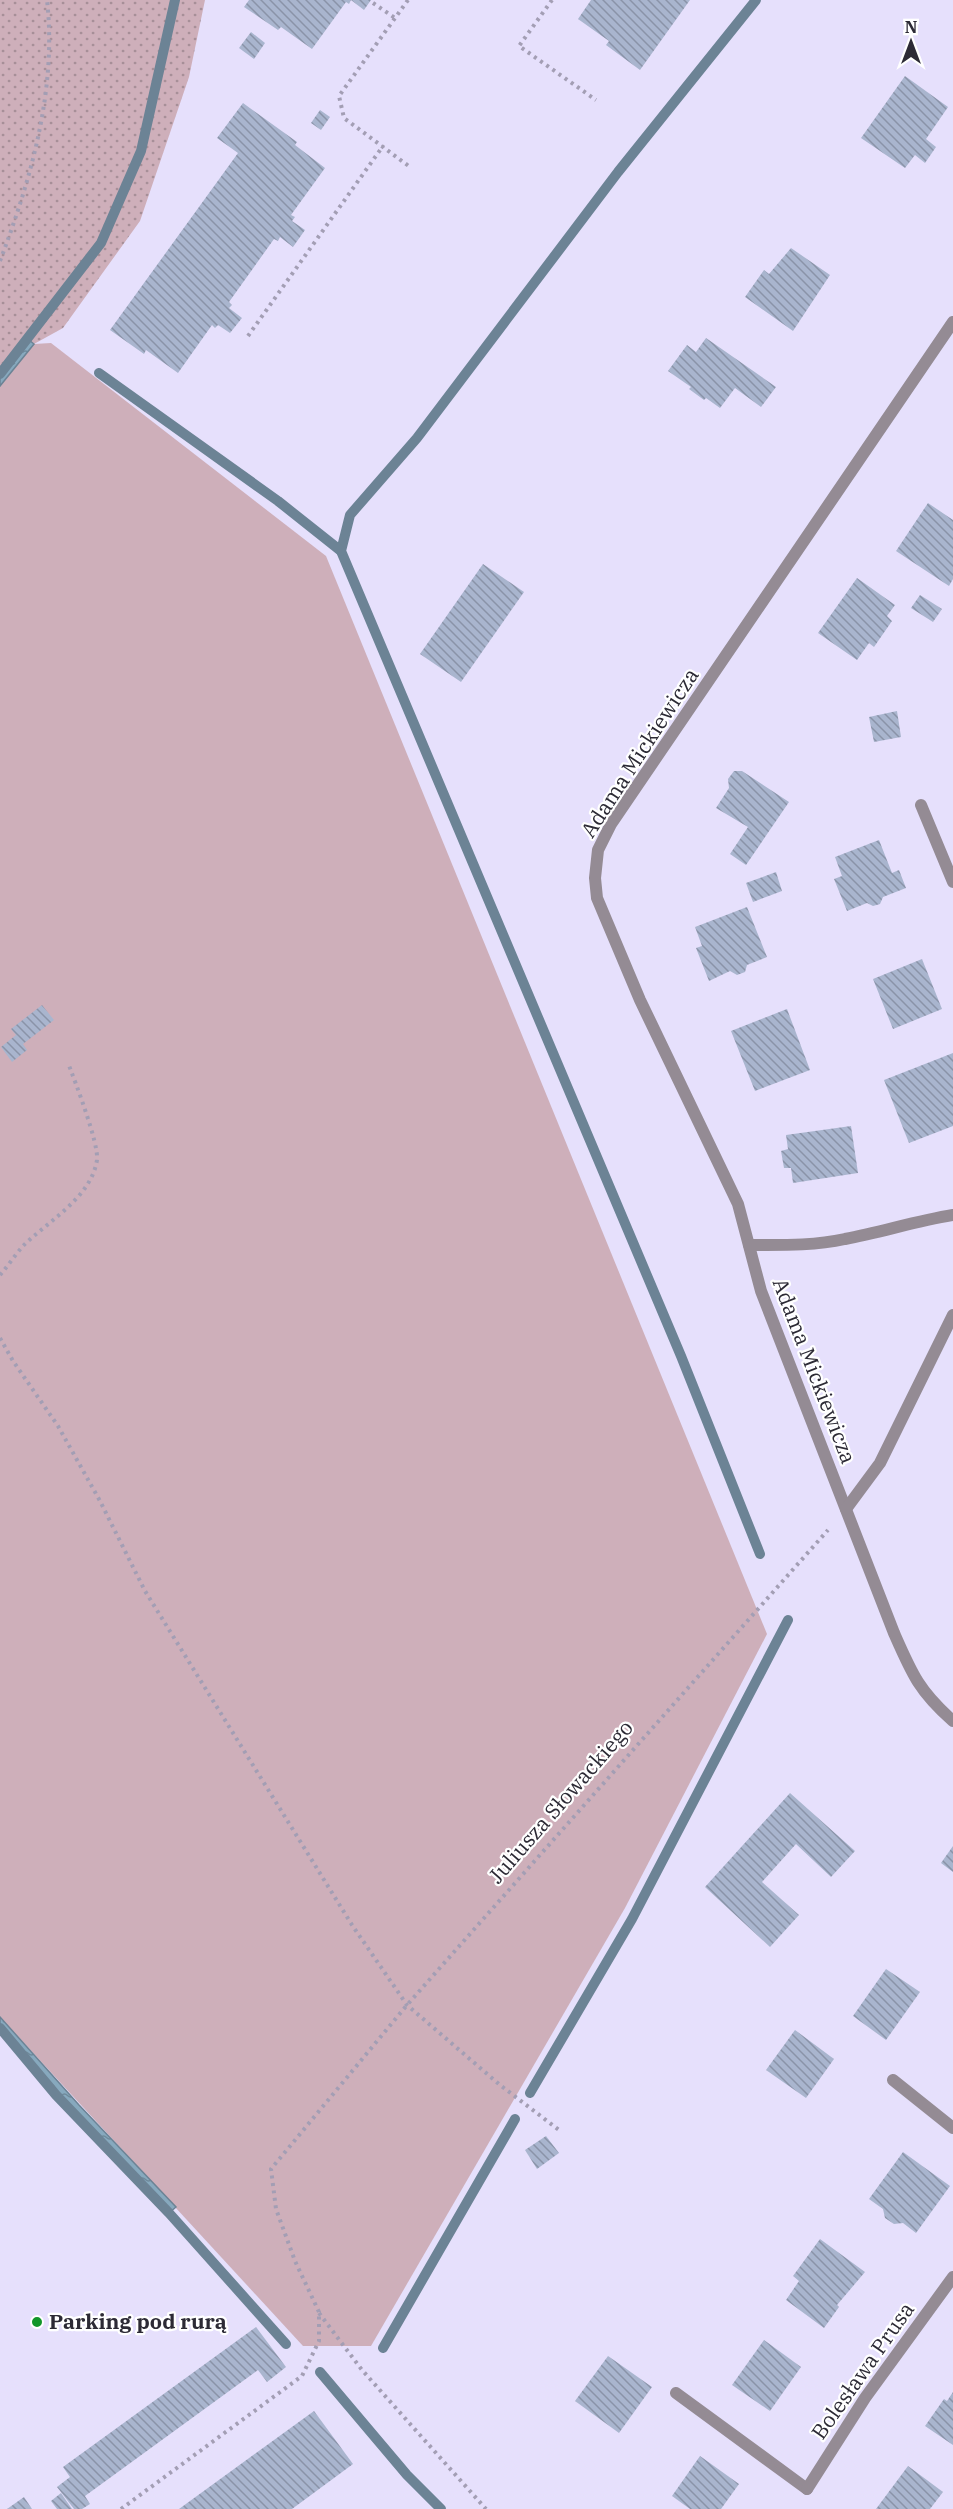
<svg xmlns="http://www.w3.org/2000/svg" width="953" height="2509" font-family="'IBM Plex Serif',serif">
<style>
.grass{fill:#ceafba}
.park{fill:url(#park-dots)}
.water{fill:url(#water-ripples);stroke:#6c8395;stroke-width:1.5}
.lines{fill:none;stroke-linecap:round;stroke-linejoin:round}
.stream{stroke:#6c8395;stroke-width:10}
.building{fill:url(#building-back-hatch)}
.path{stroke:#a39eb4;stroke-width:4;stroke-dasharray:3 4.5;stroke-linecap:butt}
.lane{stroke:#948b94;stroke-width:12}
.street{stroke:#948b94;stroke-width:12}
.poi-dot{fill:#12962a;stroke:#fff;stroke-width:2}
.labels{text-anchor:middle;stroke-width:4.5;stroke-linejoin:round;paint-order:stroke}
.street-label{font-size:21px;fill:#2c2a35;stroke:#fff}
.poi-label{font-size:21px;font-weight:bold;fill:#2c2a35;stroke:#fff;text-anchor:start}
</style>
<defs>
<pattern id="park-dots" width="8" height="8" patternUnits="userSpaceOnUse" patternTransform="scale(1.5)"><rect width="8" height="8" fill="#ceafba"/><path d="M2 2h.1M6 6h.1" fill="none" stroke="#a78f98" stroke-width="1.8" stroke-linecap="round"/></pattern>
<pattern id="water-ripples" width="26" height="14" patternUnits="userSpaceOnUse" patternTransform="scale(1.5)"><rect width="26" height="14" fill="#87a9be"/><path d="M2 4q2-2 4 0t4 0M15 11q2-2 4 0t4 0" fill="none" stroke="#6f8a9b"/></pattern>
<pattern id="building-back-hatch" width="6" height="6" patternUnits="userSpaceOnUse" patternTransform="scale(1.5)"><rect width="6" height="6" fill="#a9b5ce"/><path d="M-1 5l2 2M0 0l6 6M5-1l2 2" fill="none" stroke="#8a93a8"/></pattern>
</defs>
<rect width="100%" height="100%" fill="#e6e0fc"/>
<path class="grass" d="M51 343 326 556 767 1634 625 1908 371 2346H303L0 2017V386L34 344Z"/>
<path class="park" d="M0 0H205L189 77 140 221 63 328 34 344 0 387Z"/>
<g class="water">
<path d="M29 340 34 344 0 386V374Z"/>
<path d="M0 2017 79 2105 176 2207 169 2213 56 2095 0 2028Z"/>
</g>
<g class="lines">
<g class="stream">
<path d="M756 0 618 172 417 438 350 515 341 551 681 1356 760 1554"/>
<path d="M99 373 278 501 341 551"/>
<path d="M0 374 101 243 141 151 175 0"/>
<path d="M0 2028 56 2095 169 2213 286 2344"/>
<path d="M530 2093 632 1919 788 1620"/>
<path d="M383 2348 515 2119"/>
<path d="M320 2372 407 2475 441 2509"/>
</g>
</g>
<g class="building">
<path d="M249 0H371L364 10 351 0 349 4 346 2 312 49 281 27 278 30 244 7Z"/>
<path d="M591 0H690L640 70 606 45 609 41 578 19Z"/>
<path d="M251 32 265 43 254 59 239 48Z"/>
<path d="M905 76 948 107 926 139 936 147 925 163 915 155 905 168 861 138Z"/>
<path d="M243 103 297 142 295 145 325 168 291 215 295 217 292 221 305 230 293 247 280 237 278 241 274 239 229 302 232 305 229 308 242 318 230 333 218 325 215 328 212 325 178 373 146 350 144 354 110 330 238 153 217 138Z"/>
<path d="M320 110 330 117 321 130 311 123Z"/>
<path d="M791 248 830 275 793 331 745 297 764 270 769 274Z"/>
<path d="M706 338 776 387 761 407 735 388 720 408 706 398 704 400 689 389 691 387 668 371 687 345 696 352Z"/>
<path d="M928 503 953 520V579L949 586 896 551Z"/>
<path d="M483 564 524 592 461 682 420 654Z"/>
<path d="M857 578 895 605 887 616 892 621 874 647 869 643 857 660 818 633Z"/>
<path d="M920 595 942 609 933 622 911 608Z"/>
<path d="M897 711 901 737 874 742 869 717Z"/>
<path d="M734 771H742L789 802 746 865 730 854 748 827 716 808 729 788 728 779Z"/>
<path d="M879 840 892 873 899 870 906 888 883 897 880 904 873 906 867 903 847 911 834 879 842 876 835 857Z"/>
<path d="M776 872 782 891 753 902 746 883Z"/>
<path d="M747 907 767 957 747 965 745 972 737 975 730 971 709 981 696 948 702 946 695 927Z"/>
<path d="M922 959 942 1009 893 1029 873 979Z"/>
<path d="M42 1005 54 1020 23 1044 27 1050 12 1062 1 1047 16 1035 11 1029Z"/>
<path d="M787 1009 810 1070 755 1091 731 1031Z"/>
<path d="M953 1053V1126L909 1143 884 1080Z"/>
<path d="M851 1126 858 1173 793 1183 791 1168H784L781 1151 788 1149 786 1135Z"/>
<path d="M790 1793 855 1851 831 1877 796 1844 762 1882 799 1915 770 1947 705 1887Z"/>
<path d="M953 1846V1872L941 1863Z"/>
<path d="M886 1969 920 1992 886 2040 853 2016Z"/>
<path d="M795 2030 834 2059 806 2098 766 2070Z"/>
<path d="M546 2136 559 2153 537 2169 525 2150Z"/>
<path d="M903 2152 950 2186 916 2233 903 2223 894 2224 885 2218 883 2209 869 2199Z"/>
<path d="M820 2239 865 2272 837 2305 839 2307 824 2328 786 2300 799 2281 793 2276Z"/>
<path d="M256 2327 286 2367 267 2382 258 2370 85 2496 90 2504 82 2509H74L57 2487 70 2477 63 2467Z"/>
<path d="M764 2340 801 2367 770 2411 732 2385Z"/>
<path d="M608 2356 652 2387 619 2433 575 2401Z"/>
<path d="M953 2392V2445L925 2426 944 2399 947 2401Z"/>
<path d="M314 2411 353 2464 292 2509H179Z"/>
<path d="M700 2456 739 2484 721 2509H690L672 2496Z"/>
<path d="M908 2466 943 2492 930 2509H876Z"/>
<path d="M61 2493 72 2509H57L51 2501Z"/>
<path d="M24 2497 32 2509H7Z"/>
</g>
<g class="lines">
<g class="path">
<path d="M408 0 339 96 344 118 410 167"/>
<path d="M552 0 519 46 596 100"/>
<path d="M373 3 395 18"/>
<path d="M0 261C31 179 57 89 47 0"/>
<path d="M248 336 383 146"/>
<path d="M0 1275C8 1266 15 1255 23 1246 48 1221 91 1198 97 1160 99 1144 75 1081 68 1063"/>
<path d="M0 1338 13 1361 58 1426 100 1501 145 1591 352 1925 407 2005 500 2085 559 2130"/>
<path d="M319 2313 362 2370 486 2509"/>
<path d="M121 2509 302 2376 319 2341V2312L295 2261 276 2209 271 2169 407 2005 828 1530"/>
</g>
<g class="lane">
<path d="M921 805 953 882"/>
<path d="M893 2080 953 2128"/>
<path d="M676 2393 807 2489"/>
</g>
<g class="street">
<path d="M953 322 611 824 598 850 595 878 597 898 640 1000 738 1204 761 1291 894 1633C912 1674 919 1691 953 1721"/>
<path d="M749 1245C781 1245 813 1246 845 1239 882 1232 916 1221 953 1215"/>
<path d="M846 1509 880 1463 953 1315"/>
<path d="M807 2489 865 2398 953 2277"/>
</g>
</g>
<circle class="poi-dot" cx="37" cy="2322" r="6"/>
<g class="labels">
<g class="street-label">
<text transform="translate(640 753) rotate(-57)" y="7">Adama Mickiewicza</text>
<text transform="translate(814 1371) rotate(69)" y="7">Adama Mickiewicza</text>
<text transform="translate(561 1802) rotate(-49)" y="7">Juliusza Słowackiego</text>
<text transform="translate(863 2371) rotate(-55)" y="7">Bolesława Prusa</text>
</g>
<g class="poi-label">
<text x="49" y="2329">Parking pod rurą</text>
</g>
</g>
<g transform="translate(911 42)" stroke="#ffffff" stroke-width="4.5" paint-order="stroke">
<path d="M0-4.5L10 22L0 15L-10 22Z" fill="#2c2a35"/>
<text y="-9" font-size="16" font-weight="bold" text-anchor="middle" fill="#2c2a35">N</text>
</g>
</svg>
